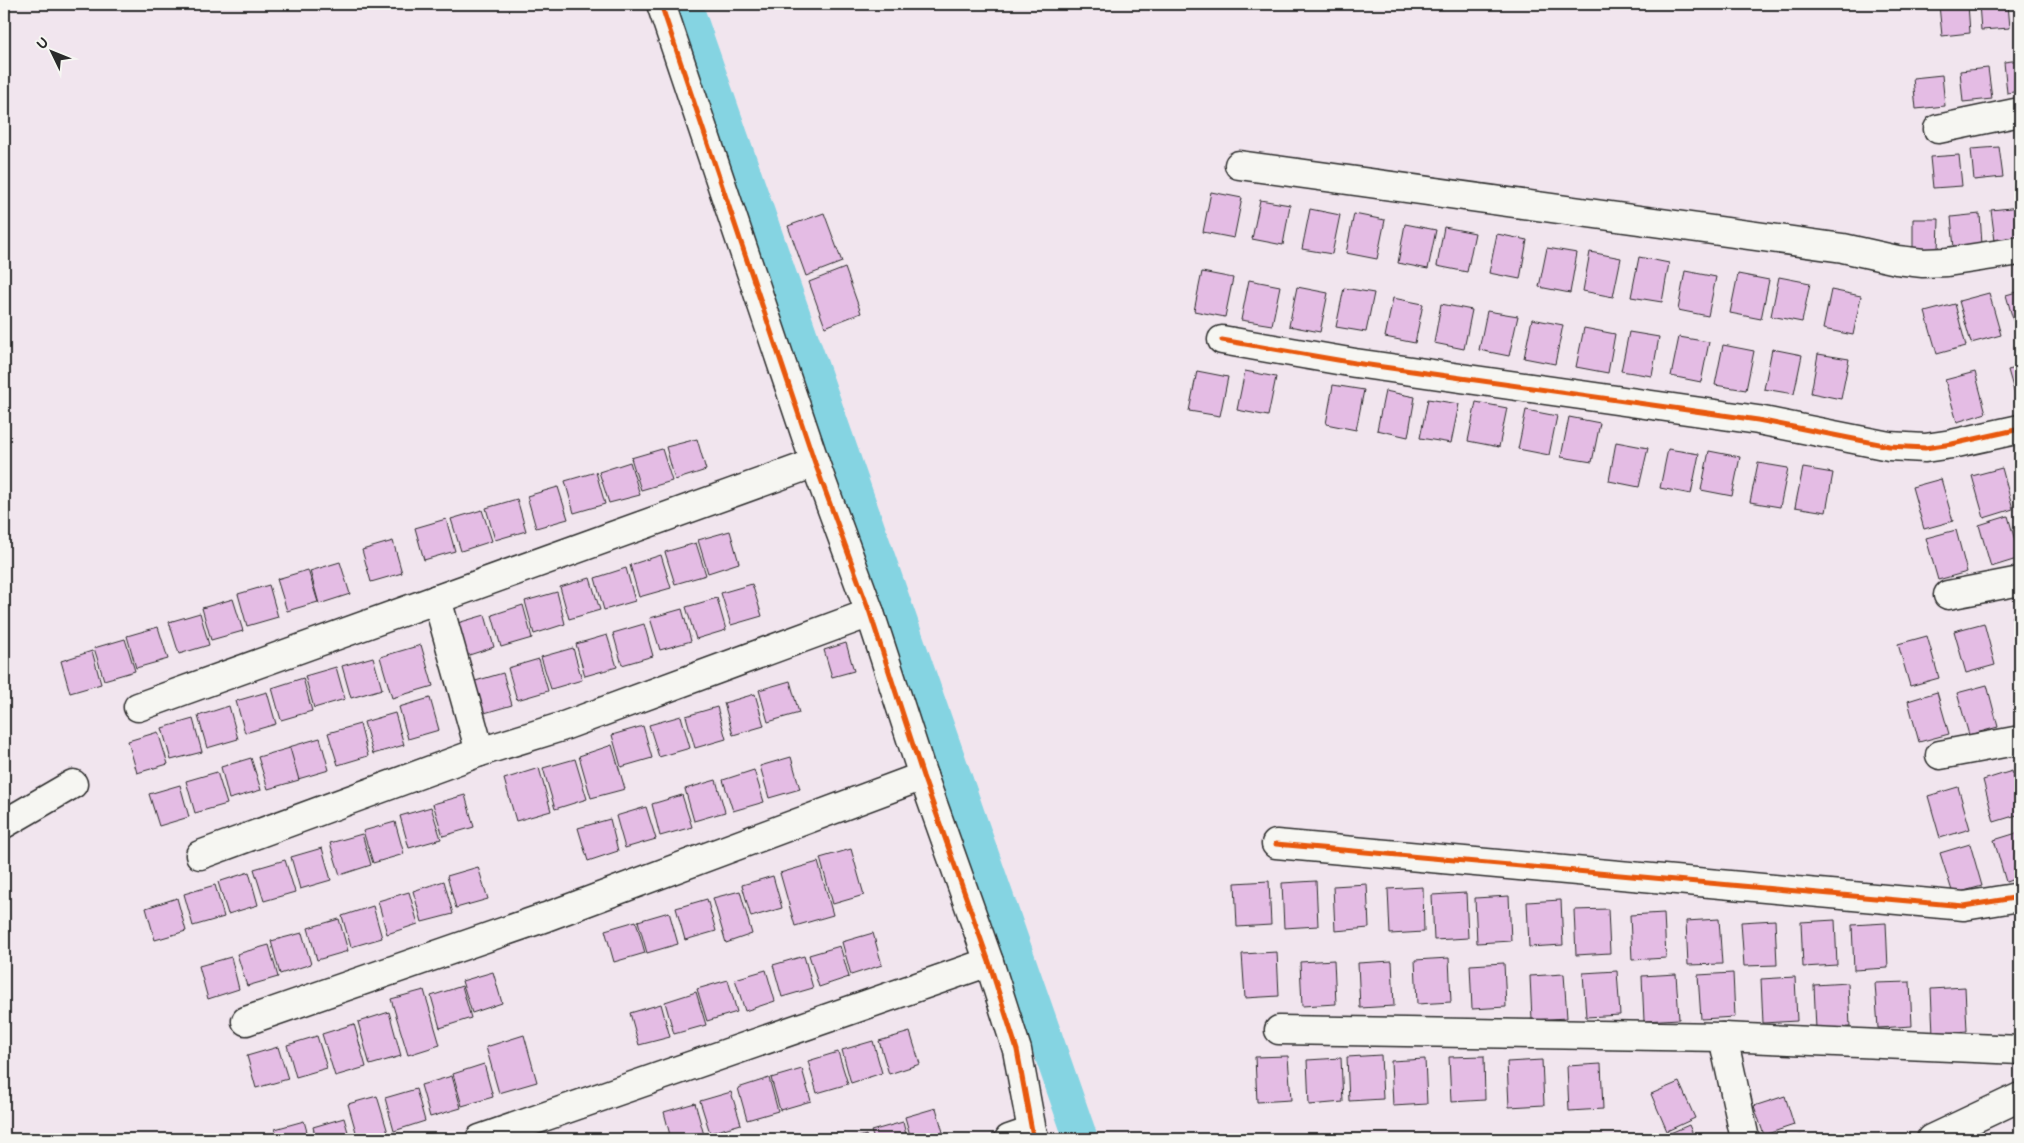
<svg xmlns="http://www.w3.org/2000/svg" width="2024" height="1143" font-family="'Balsamiq Sans',sans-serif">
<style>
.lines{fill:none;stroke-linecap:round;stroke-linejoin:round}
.canal{stroke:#85d4e2;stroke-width:34}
.building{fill:#e4bce4;stroke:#2b2b2b}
.minor-casing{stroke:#2b2b2b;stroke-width:31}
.minor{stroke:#f6f6f2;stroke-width:28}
.cycleway-casing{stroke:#f6f6f2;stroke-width:8}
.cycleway{stroke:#e8590c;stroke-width:5}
</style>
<rect width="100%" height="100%" fill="#f1e5ee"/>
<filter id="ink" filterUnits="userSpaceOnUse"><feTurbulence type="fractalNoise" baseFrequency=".02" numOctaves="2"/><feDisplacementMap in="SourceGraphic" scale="10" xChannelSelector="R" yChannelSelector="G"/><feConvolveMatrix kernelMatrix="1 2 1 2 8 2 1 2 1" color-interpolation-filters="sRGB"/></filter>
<g filter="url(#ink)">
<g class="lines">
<path class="canal" d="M685 4 1081 1139"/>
</g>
<g class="building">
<path d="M1952 4H1968L1970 33 1942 36 1939 5Z"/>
<path d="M1979 4H2008L2010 28 1981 30Z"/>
<path d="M2020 60V91L2007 93 2004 62Z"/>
<path d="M1988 68 1992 99 1963 102 1960 71Z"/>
<path d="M1942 75 1945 106 1916 109 1913 78Z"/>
<path d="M2018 144H2020V173Z"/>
<path d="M1999 147 2003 177 1974 180 1971 149Z"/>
<path d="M1959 155 1962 186 1933 188 1930 157Z"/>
<path d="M1211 192 1242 198 1234 238 1203 232Z"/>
<path d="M1260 200 1290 205 1283 245 1252 239Z"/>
<path d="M2020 207V238L1995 241 1991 210Z"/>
<path d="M1310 209 1340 215 1332 254 1302 249Z"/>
<path d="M824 213 842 262 806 276 788 226Z"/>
<path d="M1354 214 1385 220 1377 259 1346 253Z"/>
<path d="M1980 214 1982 245 1954 248 1951 217Z"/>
<path d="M1913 219H1939L1938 251H1913Z"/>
<path d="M1405 224 1436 230 1428 269 1398 263Z"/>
<path d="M1444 227 1475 233 1467 272 1437 266Z"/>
<path d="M1497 234 1527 240 1520 279 1489 273Z"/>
<path d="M1547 248 1577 253 1570 293 1539 287Z"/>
<path d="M1590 252 1621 258 1613 297 1583 291Z"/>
<path d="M1639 257 1669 263 1662 302 1631 297Z"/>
<path d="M845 268 861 313 825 327 809 282Z"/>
<path d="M1685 271 1716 277 1708 316 1678 310Z"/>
<path d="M1202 272 1233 278 1225 317 1194 311Z"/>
<path d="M1738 274 1769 280 1761 319 1730 313Z"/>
<path d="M1779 277 1810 283 1802 322 1771 316Z"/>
<path d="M1249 280 1280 286 1272 325 1241 320Z"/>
<path d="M1297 287 1328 293 1320 332 1289 326Z"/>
<path d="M1344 288 1374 293 1366 332 1336 327Z"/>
<path d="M1831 290 1861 296 1853 335 1823 329Z"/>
<path d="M2020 291V336L2018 337 2006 295Z"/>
<path d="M1989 293 2001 335 1971 343 1959 301Z"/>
<path d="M1393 298 1423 304 1415 343 1385 337Z"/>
<path d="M1441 304 1472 310 1464 349 1434 343Z"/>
<path d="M1955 304 1966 346 1937 354 1925 312Z"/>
<path d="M1487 311 1518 316 1509 356 1479 350Z"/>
<path d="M1532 319 1563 325 1555 364 1524 358Z"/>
<path d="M1584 328 1615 334 1608 373 1576 367Z"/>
<path d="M1629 332 1659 337 1652 376 1621 371Z"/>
<path d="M1679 337 1709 342 1701 382 1671 376Z"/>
<path d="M1723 345 1754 351 1746 390 1715 385Z"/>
<path d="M1772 349 1802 355 1794 394 1764 389Z"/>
<path d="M1818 354 1849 359 1841 399 1811 393Z"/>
<path d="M2020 367V412L2008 370Z"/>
<path d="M1197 371 1228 377 1220 416 1189 411Z"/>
<path d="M1245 371 1276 377 1268 416 1237 410Z"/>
<path d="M1975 372 1986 413 1957 422 1945 380Z"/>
<path d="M1333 385 1364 390 1356 430 1326 424Z"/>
<path d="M1385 391 1415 397 1408 437 1377 430Z"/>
<path d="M1428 399 1459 404 1451 443 1420 438Z"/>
<path d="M1476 402 1507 408 1499 447 1468 441Z"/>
<path d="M1526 410 1557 416 1549 455 1518 449Z"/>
<path d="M1569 417 1600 423 1592 462 1561 457Z"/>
<path d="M697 439 706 470 675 480 666 447Z"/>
<path d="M1616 442 1648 448 1639 487 1609 481Z"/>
<path d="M662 449 672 481 641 490 631 458Z"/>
<path d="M1668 449 1699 454 1691 494 1660 488Z"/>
<path d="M1709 451 1740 457 1732 496 1701 490Z"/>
<path d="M630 462 640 495 609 503 599 472Z"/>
<path d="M1758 463 1788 468 1780 507 1750 502Z"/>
<path d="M1803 468 1833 473 1826 512 1795 507Z"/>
<path d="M2002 468 2013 509 1984 518 1972 476Z"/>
<path d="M596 472 605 504 574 513 565 481Z"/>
<path d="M1941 479 1953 521 1924 529 1912 487Z"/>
<path d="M558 487 568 519 536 528 527 496Z"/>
<path d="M517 499 526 531 495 540 486 508Z"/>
<path d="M482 510 492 541 461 551 451 519Z"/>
<path d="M2008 516 2020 558 1991 567 1979 525Z"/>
<path d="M446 519 455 551 424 560 415 528Z"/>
<path d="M1956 530 1967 572 1938 580 1926 538Z"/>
<path d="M730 531 739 563 708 573 698 540Z"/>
<path d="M393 541 402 573 371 582 362 550Z"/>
<path d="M696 543 706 575 675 584 665 552Z"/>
<path d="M661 555 671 588 639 597 630 565Z"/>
<path d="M340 562 350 594 319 604 310 571Z"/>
<path d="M626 568 635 601 604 610 595 578Z"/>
<path d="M308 570 318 602 287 611 277 579Z"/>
<path d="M590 578 600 610 569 619 560 587Z"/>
<path d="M752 584 762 616 731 625 721 593Z"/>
<path d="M269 585 278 617 247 626 238 594Z"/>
<path d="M557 592 565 624 534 634 525 601Z"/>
<path d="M717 598 726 630 696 639 686 607Z"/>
<path d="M233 599 243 631 211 640 202 608Z"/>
<path d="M523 605 532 638 501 647 492 615Z"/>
<path d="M682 609 691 641 660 650 650 618Z"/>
<path d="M200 613 209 645 179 654 169 622Z"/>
<path d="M485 615 494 647 463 657 454 624Z"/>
<path d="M2020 615V648L2012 617Z"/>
<path d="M1984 623 1995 665 1966 673 1954 631Z"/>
<path d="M644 624 653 656 622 665 613 633Z"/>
<path d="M158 627 168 659 136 668 127 636Z"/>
<path d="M607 635 617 667 585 676 576 644Z"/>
<path d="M1927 636 1939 678 1910 686 1898 644Z"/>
<path d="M125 639 135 671 104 680 94 648Z"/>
<path d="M846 643 854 671 832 677 824 650Z"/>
<path d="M421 645 433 686 392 698 380 657Z"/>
<path d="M573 648 582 680 551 689 541 657Z"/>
<path d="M92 651 101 684 70 693 61 661Z"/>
<path d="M373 657 382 689 351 698 342 666Z"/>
<path d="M539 659 548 691 517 700 508 668Z"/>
<path d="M336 667 345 699 314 708 305 676Z"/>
<path d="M503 673 512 705 481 714 472 682Z"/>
<path d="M303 678 312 711 281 720 272 688Z"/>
<path d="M790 681 799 713 768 722 759 690Z"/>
<path d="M1987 685 1998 727 1969 735 1957 693Z"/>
<path d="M267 692 276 724 245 733 236 701Z"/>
<path d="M1937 692 1949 734 1919 742 1908 701Z"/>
<path d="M755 694 764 726 733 735 724 703Z"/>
<path d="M430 698 439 730 408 739 399 707Z"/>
<path d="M229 706 238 739 207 748 198 716Z"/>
<path d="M717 707 726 739 695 748 686 716Z"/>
<path d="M395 713 404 745 373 754 364 722Z"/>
<path d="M681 716 690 748 659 757 649 725Z"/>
<path d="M193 719 202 752 171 760 162 728Z"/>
<path d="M360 724 368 756 338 765 328 733Z"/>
<path d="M643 726 652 758 621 767 612 735Z"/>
<path d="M158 732 168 764 137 773 128 741Z"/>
<path d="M320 738 329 770 298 779 289 747Z"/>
<path d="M612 745 625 789 591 798 579 756Z"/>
<path d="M290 748 299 780 268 789 258 757Z"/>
<path d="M791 757 800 789 769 798 760 766Z"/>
<path d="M251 758 261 790 229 799 221 767Z"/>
<path d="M575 759 587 799 555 809 543 768Z"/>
<path d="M539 768 551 811 516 821 504 779Z"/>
<path d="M754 770 764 802 733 811 723 780Z"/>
<path d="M2012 771 2020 800V814L1994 822 1983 780Z"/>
<path d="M217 772 227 804 195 813 186 781Z"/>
<path d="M716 780 725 812 694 821 685 789Z"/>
<path d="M180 785 189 817 159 826 149 794Z"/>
<path d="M1958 787 1970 829 1940 838 1928 796Z"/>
<path d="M465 795 474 827 443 836 433 804Z"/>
<path d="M682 795 692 827 660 836 652 804Z"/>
<path d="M431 807 441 839 409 848 400 816Z"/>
<path d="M646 807 656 839 625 848 616 816Z"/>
<path d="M610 819 618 851 588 861 578 828Z"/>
<path d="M395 822 404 854 373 863 363 831Z"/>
<path d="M2020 832V877L2006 882 1994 840Z"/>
<path d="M362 834 371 865 340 875 330 843Z"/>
<path d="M1970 844 1982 886 1953 894 1940 853Z"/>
<path d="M322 848 331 880 300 889 291 857Z"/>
<path d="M851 849 864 895 833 904 820 858Z"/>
<path d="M285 860 295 892 264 901 254 869Z"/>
<path d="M818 862 833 915 795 926 780 873Z"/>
<path d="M478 867 488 899 456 908 447 876Z"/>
<path d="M249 872 258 905 228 914 218 882Z"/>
<path d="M773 876 782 908 751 917 742 885Z"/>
<path d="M444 881 453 914 422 922 413 891Z"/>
<path d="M1269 881 1271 925 1237 927 1235 883Z"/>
<path d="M1316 881 1318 926 1284 928 1282 883Z"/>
<path d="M1367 884 1369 928 1335 931 1333 886Z"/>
<path d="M215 885 224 917 193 926 184 894Z"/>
<path d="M1423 887 1424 932 1390 934 1388 889Z"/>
<path d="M740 891 752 934 726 943 713 898Z"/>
<path d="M409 892 418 924 387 934 378 901Z"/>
<path d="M1466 893 1468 938 1434 940 1432 895Z"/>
<path d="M1509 896 1511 941 1477 943 1475 898Z"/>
<path d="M177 898 186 931 155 940 146 908Z"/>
<path d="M707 899 716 931 685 940 676 908Z"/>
<path d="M1561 900 1563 945 1529 947 1527 902Z"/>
<path d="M373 906 382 938 351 947 342 916Z"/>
<path d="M1608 909 1610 953 1576 955 1574 910Z"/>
<path d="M669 912 678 944 647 953 638 921Z"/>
<path d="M1664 913 1666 958 1632 960 1630 915Z"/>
<path d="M339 919 348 951 317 960 308 928Z"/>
<path d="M1719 919 1722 964 1688 965 1686 921Z"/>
<path d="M1775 920 1777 965 1744 966 1741 922Z"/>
<path d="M1835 920 1837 965 1803 967 1801 922Z"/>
<path d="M636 921 645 953 614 962 605 930Z"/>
<path d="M1886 923 1888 968 1854 970 1852 925Z"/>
<path d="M302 933 311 964 280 974 271 941Z"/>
<path d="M873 933 882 965 851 975 842 942Z"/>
<path d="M269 945 278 977 247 986 237 954Z"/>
<path d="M840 946 849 977 819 987 809 955Z"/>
<path d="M1277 952 1279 996 1245 998 1242 954Z"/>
<path d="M804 956 813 988 782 997 773 965Z"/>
<path d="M231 957 239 989 208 999 199 966Z"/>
<path d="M1449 958 1451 1002 1417 1004 1415 960Z"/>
<path d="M1334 960 1336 1004 1302 1006 1300 962Z"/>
<path d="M1392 961 1394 1006 1360 1008 1358 963Z"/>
<path d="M1504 963 1506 1007 1472 1009 1470 965Z"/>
<path d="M766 970 775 1001 745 1011 735 979Z"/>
<path d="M1617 971 1620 1015 1586 1017 1583 973Z"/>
<path d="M493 972 502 1003 472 1013 462 981Z"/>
<path d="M1733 973 1735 1017 1701 1019 1698 975Z"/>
<path d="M1564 974 1567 1018 1532 1020 1530 976Z"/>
<path d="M1676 974 1679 1019 1644 1021 1642 976Z"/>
<path d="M1795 977 1797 1021 1763 1023 1761 979Z"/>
<path d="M728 980 737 1012 707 1021 697 989Z"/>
<path d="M1910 982 1912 1026 1878 1028 1875 983Z"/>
<path d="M1848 983 1850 1027 1816 1029 1814 985Z"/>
<path d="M462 986 471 1018 440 1028 431 996Z"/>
<path d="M1965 987 1967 1031 1933 1034 1931 989Z"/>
<path d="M424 990 440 1045 408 1055 391 999Z"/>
<path d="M696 992 706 1025 674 1034 665 1002Z"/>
<path d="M661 1004 670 1037 639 1045 630 1013Z"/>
<path d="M389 1012 401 1056 370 1065 358 1022Z"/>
<path d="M354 1024 366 1067 335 1076 322 1034Z"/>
<path d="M910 1032 920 1064 889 1074 879 1041Z"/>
<path d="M524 1035 537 1082 499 1093 486 1047Z"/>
<path d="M317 1036 327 1068 296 1077 287 1045Z"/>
<path d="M873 1041 882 1073 851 1083 842 1050Z"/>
<path d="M278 1047 288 1079 256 1088 247 1056Z"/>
<path d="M838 1052 848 1084 817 1093 808 1061Z"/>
<path d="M1381 1055 1383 1099 1349 1101 1347 1057Z"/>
<path d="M1288 1056 1291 1100 1257 1102 1255 1057Z"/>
<path d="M1484 1056 1485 1100 1451 1102 1449 1057Z"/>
<path d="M1341 1058 1343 1102 1309 1105 1307 1060Z"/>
<path d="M1425 1059 1427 1104 1393 1106 1391 1061Z"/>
<path d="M1542 1060 1544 1105 1509 1107 1507 1062Z"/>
<path d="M484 1064 493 1097 462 1106 453 1074Z"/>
<path d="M1601 1064 1603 1109 1569 1111 1567 1066Z"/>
<path d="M802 1069 811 1101 780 1110 771 1078Z"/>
<path d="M452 1076 461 1108 430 1117 421 1085Z"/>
<path d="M769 1078 778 1111 747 1120 738 1088Z"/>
<path d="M1679 1082 1695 1118 1667 1131 1651 1094Z"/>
<path d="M416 1089 425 1121 394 1131 385 1098Z"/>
<path d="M731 1092 741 1124 710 1133 700 1101Z"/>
<path d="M377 1096 389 1136 377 1139H358L348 1104Z"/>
<path d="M1785 1096 1794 1125 1764 1135 1754 1106Z"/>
<path d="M695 1103 704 1135 688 1139H671L664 1112Z"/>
<path d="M936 1108 945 1139H911L905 1117Z"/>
<path d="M344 1118 350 1139H316L313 1127Z"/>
<path d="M304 1121 309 1139H278L275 1129Z"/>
<path d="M903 1122 907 1139H874L871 1131Z"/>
<path d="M1689 1125 1695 1139H1662L1661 1137Z"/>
<path d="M866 1135 867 1139H853Z"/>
<path d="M1802 1136V1139H1773Z"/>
</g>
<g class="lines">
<g class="minor-casing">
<g id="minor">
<path d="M661 4 815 463 870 613 923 776 989 962 1017 1050 1032 1131 1035 1139"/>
<path d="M1938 129 2020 112"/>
<path d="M1239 165 1843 248 1897 260 1923 263 1947 262 2020 251"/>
<path d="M1222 340 1355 363 1758 420 1889 446 1925 448 1952 444 2020 429"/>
<path d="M1948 595 2020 581"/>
<path d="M437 599 480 752"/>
<path d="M138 707 815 463"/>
<path d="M1940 755 2020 740"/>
<path d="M4 824 73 784"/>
<path d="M1276 844 1964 906 2020 897"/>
<path d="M200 855 480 752 561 727 870 613"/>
<path d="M246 1021 546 917 923 776"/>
<path d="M1279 1030 1723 1037 2020 1050"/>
<path d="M1723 1037 1745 1139"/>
<path d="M480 1139 989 962"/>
<path d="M1009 1139 1032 1131"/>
<path d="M1931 1139 2020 1097"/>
</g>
</g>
<use href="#minor" class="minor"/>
<g class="cycleway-casing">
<g id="cycleway">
<path d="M661 4 815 463 870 613 923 776 989 962 1017 1050 1032 1131 1035 1139"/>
<path d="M1222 340 1355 363 1758 420 1889 446 1925 448 1952 444 2020 429"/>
<path d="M1276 844 1964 906 2020 897"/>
</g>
</g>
<use href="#cycleway" class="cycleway"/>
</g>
</g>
<rect width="2024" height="1143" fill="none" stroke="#f6f6f2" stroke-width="20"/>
<rect x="10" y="10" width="2004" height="1123" fill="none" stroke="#2b2b2b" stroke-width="2" filter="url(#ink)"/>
<g transform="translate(52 52) rotate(313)" stroke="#f6f6f2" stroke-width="4" paint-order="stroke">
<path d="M0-4L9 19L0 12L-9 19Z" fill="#2b2b2b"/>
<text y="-8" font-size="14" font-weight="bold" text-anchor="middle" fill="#2b2b2b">U</text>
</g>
</svg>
